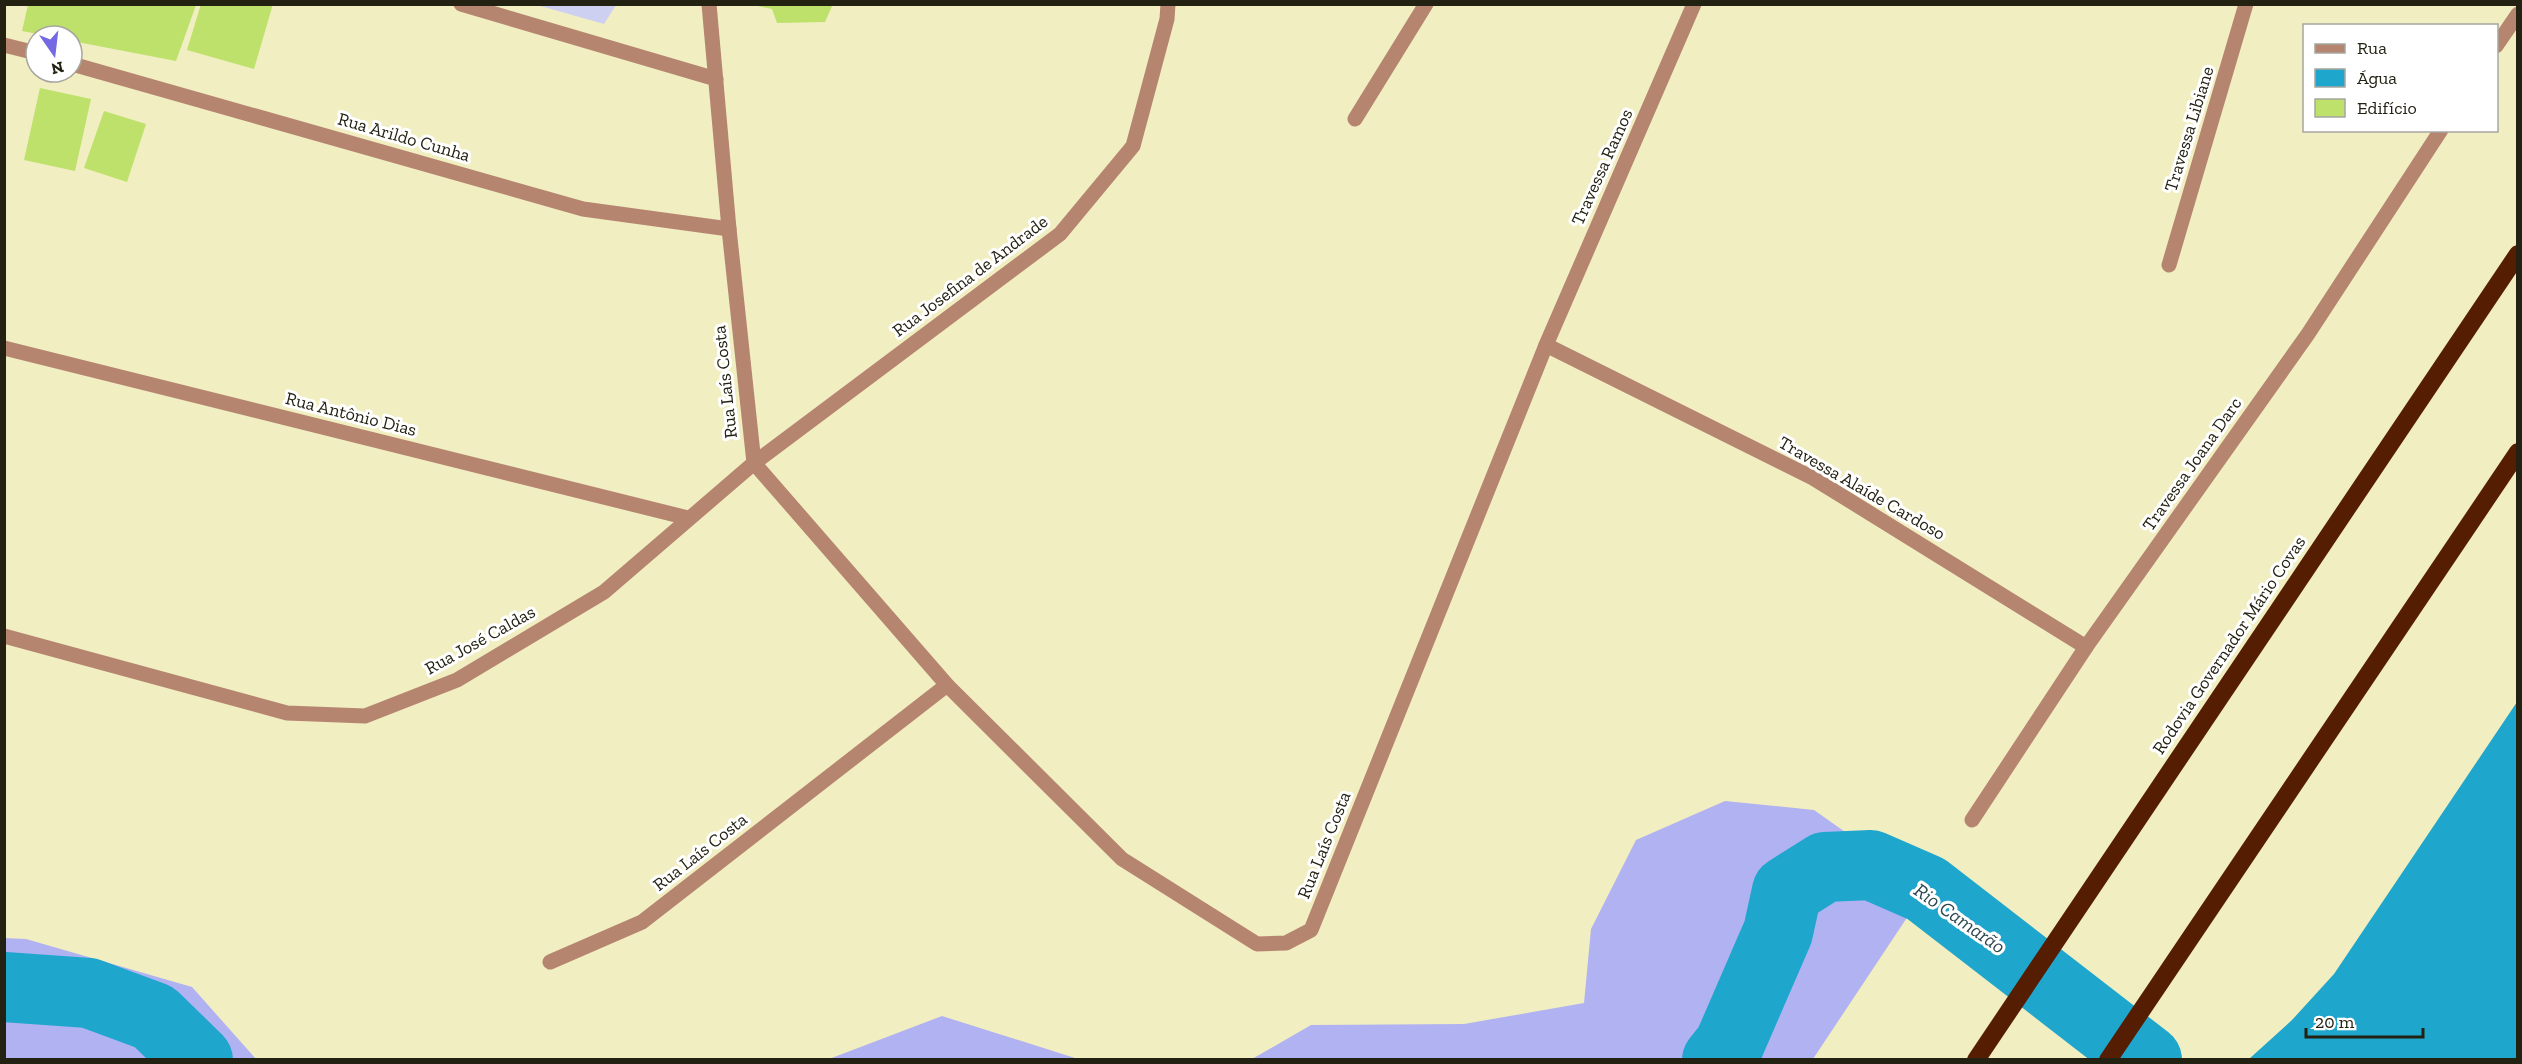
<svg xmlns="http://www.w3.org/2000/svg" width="2522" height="1064" font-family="'Zilla Slab',serif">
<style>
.green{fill:#ced0f1}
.forest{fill:#b1b2f2}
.water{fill:#1fa6cd}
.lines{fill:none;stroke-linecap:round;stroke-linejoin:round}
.river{stroke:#1fa6cd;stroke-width:70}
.building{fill:#bde16b}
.street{stroke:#b68570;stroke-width:15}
.highway{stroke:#551e02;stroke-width:18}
.labels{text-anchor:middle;stroke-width:6;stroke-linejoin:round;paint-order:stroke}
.street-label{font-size:18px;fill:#232111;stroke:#fff}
.water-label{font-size:20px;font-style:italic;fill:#2c4650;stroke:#fff}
</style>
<rect width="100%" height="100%" fill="#f1eec1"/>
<path class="green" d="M537 5 616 4V5L604 24Z"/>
<g class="forest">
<path d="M1725 801 1814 810 1926 889 1813 1059H1252L1311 1025 1464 1024 1584 1003 1591 929 1636 840Z"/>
<path d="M4 938 26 939 192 987 256 1059H5Z"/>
<path d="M942 1016 1075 1058 1081 1059H829Z"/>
</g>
<path class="water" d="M2517 702V1059H2249L2292 1020 2334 974Z"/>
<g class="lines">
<g class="river">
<path d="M4 987 89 993 154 1017 198 1060"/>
<path d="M1717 1060 1729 1045 1778 932 1787 891 1825 867 1871 865 1926 889 2147 1060"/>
</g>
</g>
<g class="building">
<path d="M201 4H273L254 69 187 50Z"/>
<path d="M748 4H833L825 22 777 23 772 9Z"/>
<path d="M28 5H196L176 61 72 41V36H49L22 31Z"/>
<path d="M40 88 91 99 75 171 24 160Z"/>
<path d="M104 111 146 124 127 182 84 168Z"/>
</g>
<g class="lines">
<g class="street">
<path d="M461 4 716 79"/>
<path d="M709 4 729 229 754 463 947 685 1122 859 1257 944 1286 943 1311 930 1546 345 1694 4"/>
<path d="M4 45 36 53"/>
<path d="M2496 46 2518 14"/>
<path d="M72 64 583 209 729 229"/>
<path d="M1355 119 1426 4"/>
<path d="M2169 265 2246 4"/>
<path d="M1546 345 1813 478 2086 647"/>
<path d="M4 348 688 518"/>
<path d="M4 636 287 713 365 716 457 680 604 592 754 463 1060 234 1133 146 1167 19 1168 4"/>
<path d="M1972 820 2086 647 2308 334 2441 130"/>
<path d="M550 962 642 922 947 685"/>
</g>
<g class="highway">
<path d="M1976 1060 2518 254"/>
<path d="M2108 1060 2518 452"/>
</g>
</g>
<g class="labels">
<g class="street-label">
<text transform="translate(2189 129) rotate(-73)" y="6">Travessa Libiane</text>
<text transform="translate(404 137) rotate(16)" y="6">Rua Arildo Cunha</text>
<text transform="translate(1602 167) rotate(-66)" y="6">Travessa Ramos</text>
<text transform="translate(970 276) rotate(-37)" y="6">Rua Josefina de Andrade</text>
<text transform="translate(725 382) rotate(-96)" y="6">Rua Laís Costa</text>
<text transform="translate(351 414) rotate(14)" y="6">Rua Antônio Dias</text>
<text transform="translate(2192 464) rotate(-55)" y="6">Travessa Joana Darc</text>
<text transform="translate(1862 488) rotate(30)" y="6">Travessa Alaíde Cardoso</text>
<text transform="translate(480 640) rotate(-29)" y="6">Rua José Caldas</text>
<text transform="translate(2229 645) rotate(-56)" y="6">Rodovia Governador Mário Covas</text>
<text transform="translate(1324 845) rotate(-68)" y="6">Rua Laís Costa</text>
<text transform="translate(700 852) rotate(-38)" y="6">Rua Laís Costa</text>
</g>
<g class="water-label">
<text transform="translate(1960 918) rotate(35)" y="7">Rio Camarão</text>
</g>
</g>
<rect width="2522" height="1064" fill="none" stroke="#232111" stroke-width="12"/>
<rect x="2303" y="24" width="195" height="108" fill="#ffffff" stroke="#a7a6a0" stroke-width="1.5"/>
<rect x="2315" y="44" width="30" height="9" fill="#b68570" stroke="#a7a6a0" stroke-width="1.5"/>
<text x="2357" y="54" font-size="18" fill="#232111">Rua</text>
<rect x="2315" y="69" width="30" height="18" fill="#1fa6cd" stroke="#a7a6a0" stroke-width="1.5"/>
<text x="2357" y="84" font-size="18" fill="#232111">Água</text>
<rect x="2315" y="99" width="30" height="18" fill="#bde16b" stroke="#a7a6a0" stroke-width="1.5"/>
<text x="2357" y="114" font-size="18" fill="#232111">Edifício</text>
<g transform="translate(54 54) rotate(166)"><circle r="28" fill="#ffffff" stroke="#a7a6a0" stroke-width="1.5"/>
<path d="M0-4.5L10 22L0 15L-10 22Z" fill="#7468e3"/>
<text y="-9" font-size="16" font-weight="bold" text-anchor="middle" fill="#232111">N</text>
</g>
<path d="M2306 1028v9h117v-9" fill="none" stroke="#232111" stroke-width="3"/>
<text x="2315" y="1028" font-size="18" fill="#232111" stroke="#ffffff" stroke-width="4.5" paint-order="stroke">20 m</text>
</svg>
